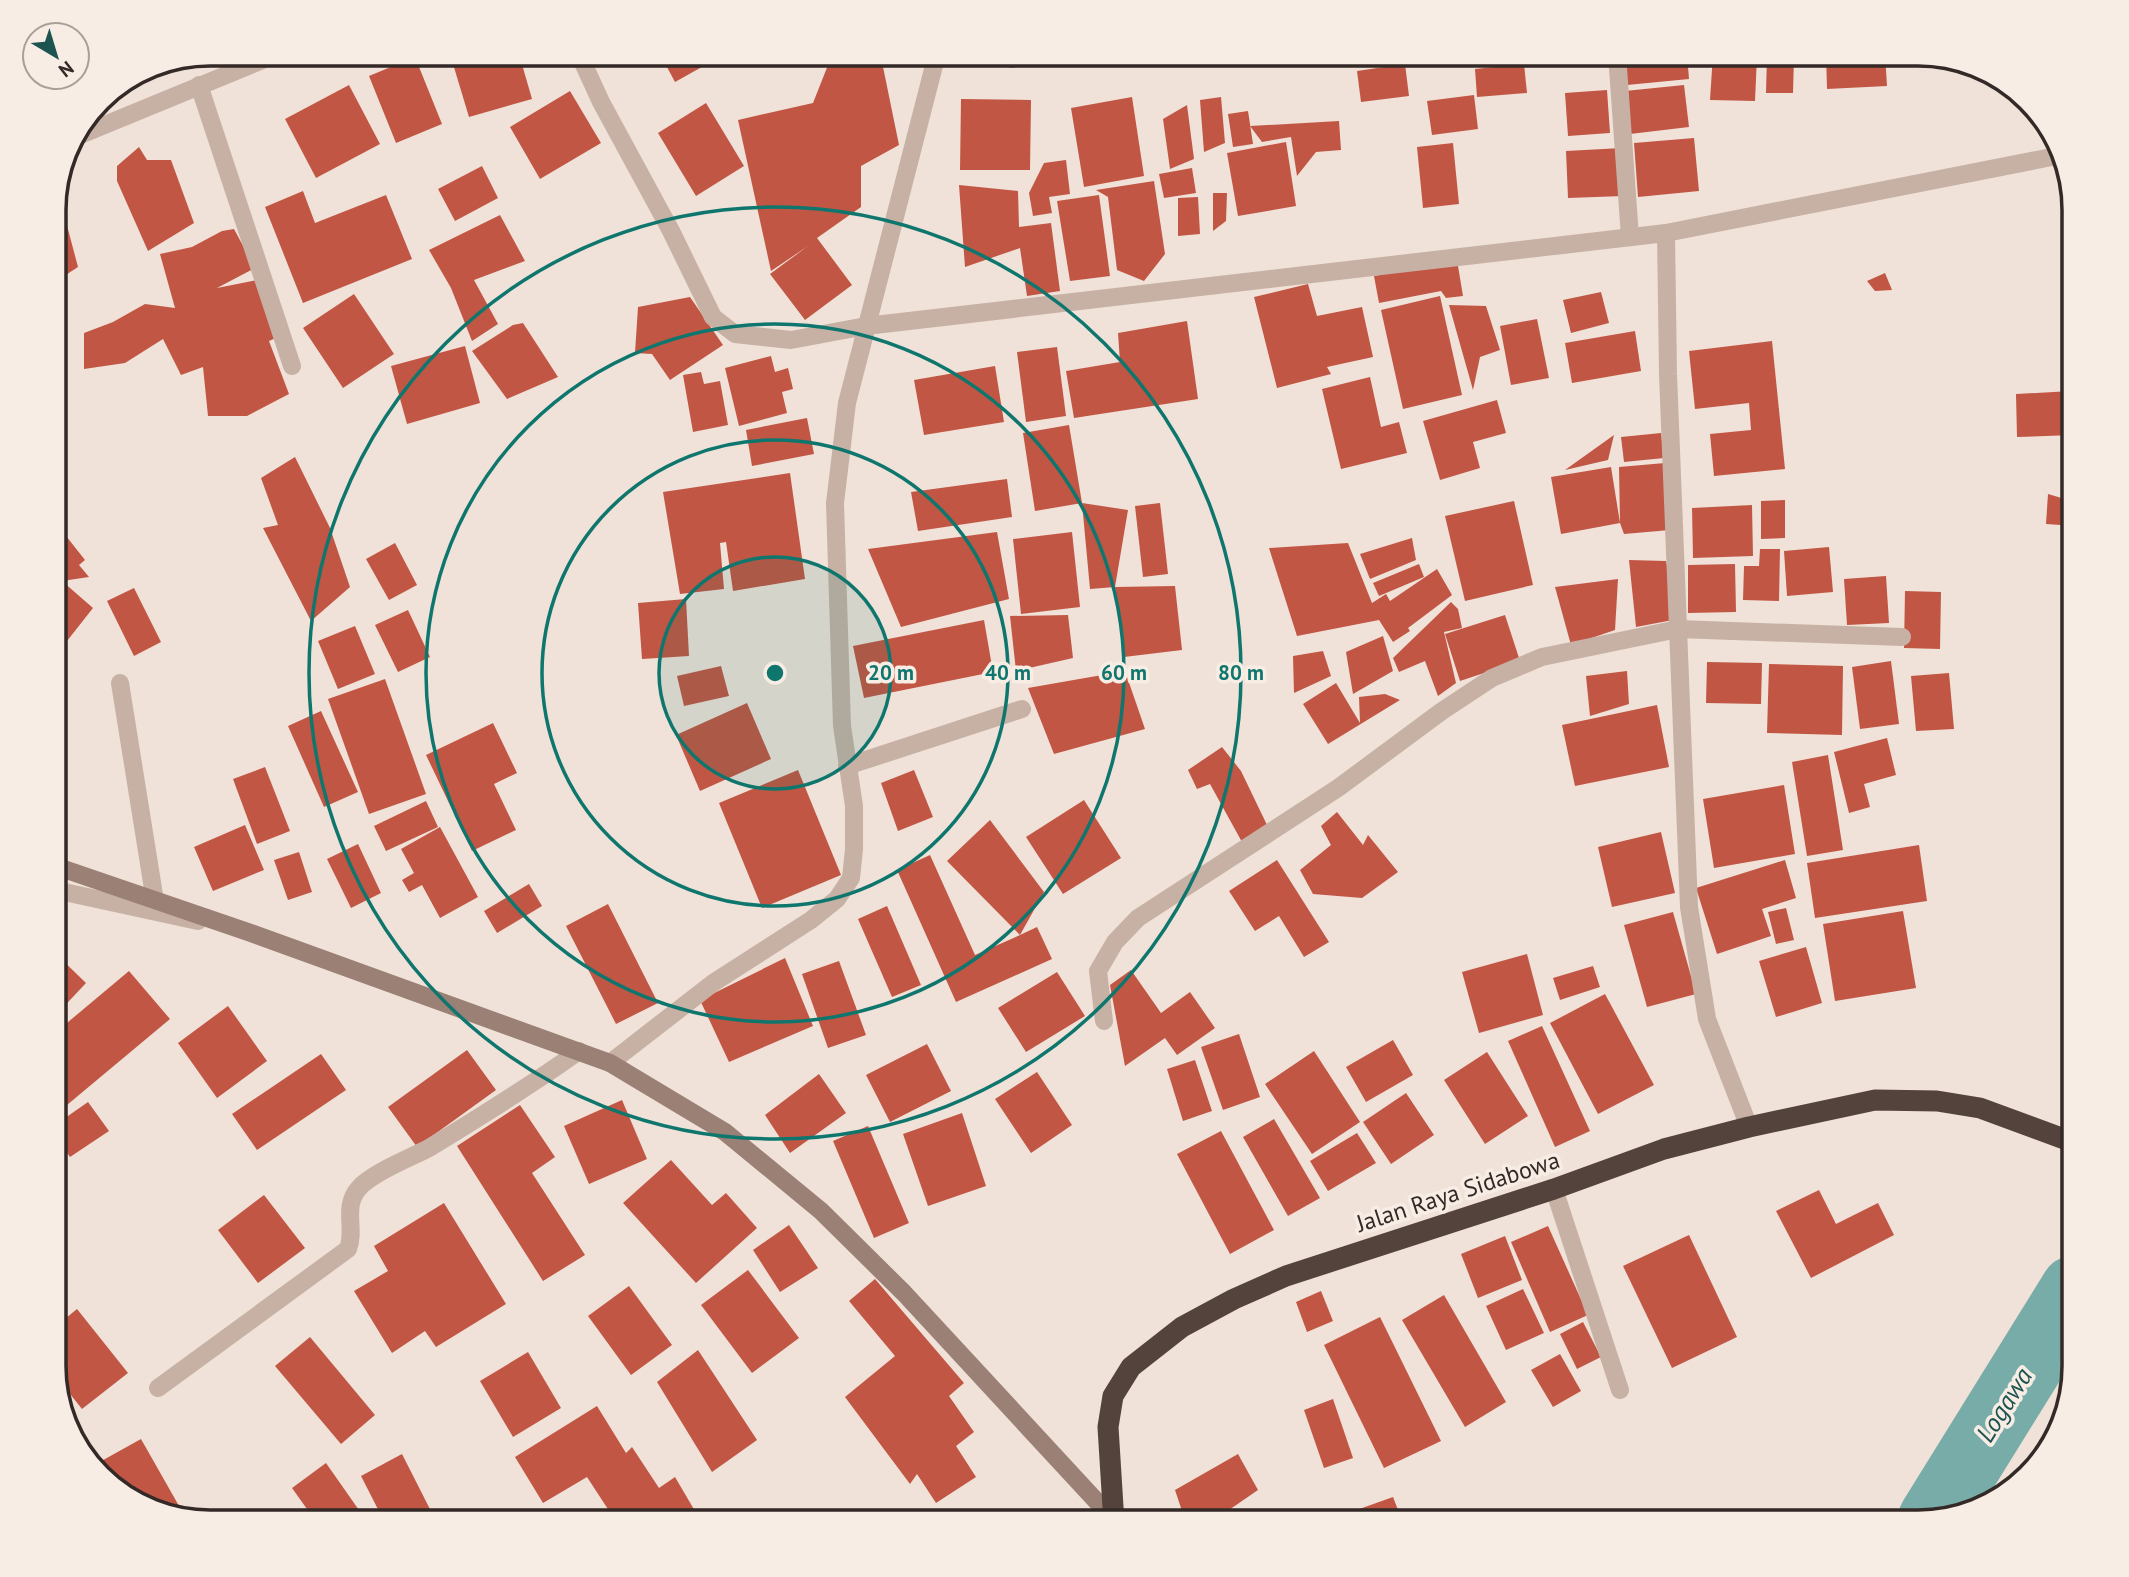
<svg xmlns="http://www.w3.org/2000/svg" width="2129" height="1577" font-family="'PT Sans',sans-serif">
<style>
.lines{fill:none;stroke-linecap:round;stroke-linejoin:round}
.river{stroke:#78aca9;stroke-width:70}
.building{fill:#c25644}
.street{stroke:#c7b1a5;stroke-width:18}
.secondary{stroke:#9b8076;stroke-width:18}
.highway{stroke:#54423d;stroke-width:21}
.ring{fill:none;stroke:#0f766e;stroke-width:3.5}
.labels{text-anchor:middle;stroke-width:7;stroke-linejoin:round;paint-order:stroke}
.street-label{font-size:24px;fill:#332926;stroke:#f8ede4}
.water-label{font-size:26px;font-style:italic;fill:#1d5351;stroke:#f8ede4}
.rim{fill:none;stroke:#332926;stroke-width:3.5}
.centre{fill:#0f766e;stroke:#f8ede4;stroke-width:3.5}
.ring-label{font-size:21px;text-anchor:middle;font-weight:bold;fill:#0f766e;stroke:#f8ede4;stroke-width:7;stroke-linejoin:round;paint-order:stroke}
</style>
<rect width="100%" height="100%" fill="#f0e2d8"/>
<g class="lines">
<path class="river" d="M1933 1519 2075 1290"/>
</g>
<g class="building">
<path d="M450 54H519L532 99 469 117Z"/>
<path d="M660 54H725L675 82Z"/>
<path d="M1008 54H1078V60L1010 68Z"/>
<path d="M1558 54H1595V56L1559 62Z"/>
<path d="M1624 54H1687L1689 79 1627 85Z"/>
<path d="M1713 54 1757 56 1755 101 1710 100Z"/>
<path d="M1826 54H1885L1887 86 1827 89Z"/>
<path d="M832 55 881 57 899 145 861 166V207L817 238 852 285 805 320 770 274 808 246 771 271 738 120 813 103Z"/>
<path d="M1767 56 1794 57 1793 93H1766Z"/>
<path d="M415 57 442 124 396 143 369 76Z"/>
<path d="M1405 64 1409 96 1361 102 1357 71Z"/>
<path d="M1524 64 1527 93 1477 97 1475 69Z"/>
<path d="M349 85 380 144 316 178 285 119Z"/>
<path d="M1684 85 1689 127 1630 134 1625 91Z"/>
<path d="M1607 90 1610 133 1568 136 1565 93Z"/>
<path d="M570 91 601 143 540 179 510 127Z"/>
<path d="M1474 95 1478 129 1432 135 1427 101Z"/>
<path d="M1132 97 1144 176 1084 187 1071 108Z"/>
<path d="M1221 97 1225 143 1204 152 1200 100Z"/>
<path d="M961 99 1031 100 1030 170H960Z"/>
<path d="M706 103 744 166 696 196 658 133Z"/>
<path d="M1187 105 1194 159 1170 169 1163 119Z"/>
<path d="M1248 111 1253 144 1233 147 1228 114Z"/>
<path d="M1339 121 1341 150 1316 152 1297 176 1291 137 1262 142 1250 126Z"/>
<path d="M1694 138 1699 191 1638 197 1634 143Z"/>
<path d="M1286 142 1296 206 1238 216 1227 153Z"/>
<path d="M1453 143 1459 204 1423 208 1417 147Z"/>
<path d="M139 147 147 160H171L194 223 148 251 117 181V166Z"/>
<path d="M1622 148 1623 196 1568 198 1566 151Z"/>
<path d="M1066 160 1070 194 1049 197 1052 213 1033 216 1029 193 1044 163Z"/>
<path d="M482 166 498 198 455 221 438 189Z"/>
<path d="M1192 168 1196 193 1164 198 1159 174Z"/>
<path d="M1154 181 1165 254 1144 281 1117 270 1108 197 1096 190Z"/>
<path d="M959 185 1018 191 1019 227 1051 223 1060 291 1027 296 1020 248 965 267Z"/>
<path d="M303 191 315 223 386 195 412 259 303 303 265 207Z"/>
<path d="M1213 193H1227L1226 221 1213 231Z"/>
<path d="M1099 195 1110 276 1070 281 1057 201Z"/>
<path d="M1198 197 1200 234 1178 236V198Z"/>
<path d="M500 215 525 261 474 280 498 324 472 341 451 288 429 250Z"/>
<path d="M55 216 65 218 78 267 55 282Z"/>
<path d="M234 229 255 268 217 288 257 280 278 337 269 341 289 394 247 416H208L203 367 181 375 163 339 125 363 84 369V333L113 322 145 304 175 308 160 254 192 247 222 231Z"/>
<path d="M1457 260 1463 296 1446 298 1441 291 1379 303 1374 276Z"/>
<path d="M1885 273 1892 290 1875 291 1867 281Z"/>
<path d="M1308 284 1317 316 1362 307 1373 357 1327 367 1331 374 1277 388 1254 297Z"/>
<path d="M1601 292 1609 323 1571 333 1563 300Z"/>
<path d="M354 294 394 354 343 388 303 328Z"/>
<path d="M1440 296 1462 395 1403 409 1381 310Z"/>
<path d="M690 297 723 345 670 380 652 354 635 353 638 307Z"/>
<path d="M1449 305 1486 306 1500 350 1480 357 1473 390Z"/>
<path d="M1537 319 1549 378 1511 385 1500 326Z"/>
<path d="M1187 321 1198 399 1074 418 1066 371 1120 362 1118 333Z"/>
<path d="M523 323 558 377 507 399 472 351 513 325Z"/>
<path d="M1635 331 1641 371 1572 383 1565 343Z"/>
<path d="M1772 341 1785 469 1714 476 1710 434 1751 430 1749 403 1695 409 1689 351Z"/>
<path d="M465 346 480 403 407 424 391 366Z"/>
<path d="M1057 347 1066 416 1026 422 1017 352Z"/>
<path d="M771 356 775 372 788 368 793 389 782 392 787 413 739 426 725 368Z"/>
<path d="M995 366 1004 422 924 435 914 380Z"/>
<path d="M701 372 704 384 720 381 728 425 693 432 683 375Z"/>
<path d="M1370 377 1381 427 1399 422 1407 453 1341 469 1322 389Z"/>
<path d="M2071 391 2073 435 2017 437 2016 394Z"/>
<path d="M1497 400 1506 433 1473 442 1480 468 1440 480 1423 421Z"/>
<path d="M807 418 814 454 752 466 746 430Z"/>
<path d="M1069 425 1082 503 1035 511 1023 433Z"/>
<path d="M1661 433 1664 458 1624 462 1621 437Z"/>
<path d="M1614 435 1608 460 1565 470Z"/>
<path d="M295 457 330 528 350 587 311 621 263 528 278 525 261 478Z"/>
<path d="M1665 463 1670 530 1624 534 1620 523 1561 534 1551 477 1611 467 1620 523 1619 467Z"/>
<path d="M790 473 805 579 733 591 726 542 720 543 724 589 680 594 663 492Z"/>
<path d="M1007 479 1012 517 918 531 911 492Z"/>
<path d="M2048 494 2075 502V526L2046 524Z"/>
<path d="M1785 500V538L1761 539V501Z"/>
<path d="M1514 501 1533 585 1465 601 1445 516Z"/>
<path d="M1082 503 1128 510 1115 587 1175 586 1182 650 1124 657 1115 587 1090 589Z"/>
<path d="M1160 503 1168 574 1143 577 1135 506Z"/>
<path d="M1752 505 1753 556 1693 558 1692 508Z"/>
<path d="M55 522 85 560 79 565 89 577 62 581 93 608 67 641 55 643Z"/>
<path d="M997 532 1009 599 901 627 868 549Z"/>
<path d="M1072 532 1080 607 1021 614 1013 539Z"/>
<path d="M1412 538 1416 560 1370 579 1360 554Z"/>
<path d="M395 543 417 585 389 600 366 559Z"/>
<path d="M1348 543 1372 603 1386 594 1390 601 1437 569 1452 595 1408 628 1410 631 1393 642 1379 620 1297 636 1269 548Z"/>
<path d="M1829 547 1833 592 1787 596 1784 551Z"/>
<path d="M1760 549H1780L1779 601 1743 600 1744 566H1759Z"/>
<path d="M1629 560 1666 561 1678 619 1636 627Z"/>
<path d="M1419 564 1424 577 1379 596 1373 583Z"/>
<path d="M1735 564 1736 612 1688 613V565Z"/>
<path d="M1886 576 1889 623 1847 625 1844 579Z"/>
<path d="M1618 579 1615 630 1571 645 1555 587Z"/>
<path d="M134 588 161 642 134 656 107 601Z"/>
<path d="M1905 591 1941 592 1940 649 1904 648Z"/>
<path d="M686 599 689 656 642 659 638 603Z"/>
<path d="M1451 602 1458 609 1462 628 1444 632 1456 683 1438 696 1425 661 1399 672 1393 658Z"/>
<path d="M408 610 430 657 398 672 375 625Z"/>
<path d="M1068 615 1073 658 1016 671 1010 616Z"/>
<path d="M1505 615 1520 661 1460 681 1445 634Z"/>
<path d="M984 620 993 672 864 698 853 646Z"/>
<path d="M355 626 375 674 338 689 318 641Z"/>
<path d="M1383 636 1393 671 1353 694 1346 652Z"/>
<path d="M1323 651 1331 676 1294 693 1293 656Z"/>
<path d="M1891 661 1899 724 1860 729 1852 667Z"/>
<path d="M1707 662 1762 663 1761 704 1706 703Z"/>
<path d="M1769 664 1843 666 1842 735 1767 733Z"/>
<path d="M721 666 729 696 684 706 677 676Z"/>
<path d="M1125 671 1145 729 1054 754 1028 688Z"/>
<path d="M1627 671 1629 704 1590 716 1586 676Z"/>
<path d="M1949 673 1954 729 1916 731 1911 676Z"/>
<path d="M385 679 426 794 369 814 328 699Z"/>
<path d="M1336 683 1360 723 1359 697 1385 694 1400 700 1328 744 1303 704Z"/>
<path d="M747 703 771 759 700 791 676 735Z"/>
<path d="M1657 705 1669 767 1575 786 1562 725Z"/>
<path d="M321 711 358 792 324 807 288 726Z"/>
<path d="M493 723 517 773 494 784 516 830 472 851 426 755Z"/>
<path d="M1887 738 1896 775 1864 784 1870 807 1849 813 1834 752Z"/>
<path d="M1222 747 1241 771 1267 825 1242 842 1210 784 1197 789 1188 770Z"/>
<path d="M1828 755 1843 850 1807 856 1792 762Z"/>
<path d="M265 767 290 831 257 844 233 779Z"/>
<path d="M798 770 841 875 762 908 719 803Z"/>
<path d="M914 770 933 817 898 831 881 783Z"/>
<path d="M1784 785 1795 854 1714 868 1703 799Z"/>
<path d="M1084 800 1121 858 1063 894 1026 837Z"/>
<path d="M426 801 438 827 386 851 374 826Z"/>
<path d="M1337 812 1363 845 1368 835 1398 872 1362 898 1313 894 1300 870 1331 845 1321 826Z"/>
<path d="M990 820 1044 892 1020 935 1037 927 1052 959 956 1002 897 870 930 855 975 955 1020 935 947 861Z"/>
<path d="M245 825 264 870 213 891 194 847Z"/>
<path d="M440 827 478 897 440 918 422 885 409 892 402 880 414 873 401 849Z"/>
<path d="M1661 832 1675 893 1612 907 1598 847Z"/>
<path d="M358 844 381 893 351 908 327 859Z"/>
<path d="M1919 845 1927 901 1815 918 1807 863Z"/>
<path d="M299 852 312 892 288 900 274 860Z"/>
<path d="M1277 860 1329 942 1304 957 1279 916 1255 931 1229 891Z"/>
<path d="M1785 860 1796 898 1762 909 1771 936 1717 954 1696 888Z"/>
<path d="M529 884 542 906 497 933 484 911Z"/>
<path d="M608 904 658 1003 616 1024 566 926Z"/>
<path d="M887 906 921 985 892 997 858 919Z"/>
<path d="M1786 908 1794 940 1776 944 1768 912Z"/>
<path d="M1903 911 1916 988 1835 1001 1823 924Z"/>
<path d="M1673 912 1696 994 1647 1007 1624 925Z"/>
<path d="M1806 947 1822 1003 1776 1017 1759 961Z"/>
<path d="M55 953 86 983 55 1016Z"/>
<path d="M1527 954 1543 1015 1479 1033 1462 972Z"/>
<path d="M785 958 813 1026 729 1062 700 1000Z"/>
<path d="M839 961 866 1035 828 1048 802 974Z"/>
<path d="M1593 966 1600 987 1560 1000 1553 978Z"/>
<path d="M1131 970 1161 1013 1190 992 1215 1028 1177 1055 1165 1038 1125 1066 1110 985Z"/>
<path d="M129 971 170 1019 55 1115V1033Z"/>
<path d="M1057 972 1085 1016 1026 1052 998 1008Z"/>
<path d="M1605 994 1654 1085 1598 1114 1550 1023Z"/>
<path d="M228 1006 267 1061 217 1098 178 1043Z"/>
<path d="M1542 1026 1590 1131 1555 1147 1508 1041Z"/>
<path d="M1239 1034 1260 1097 1223 1110 1201 1047Z"/>
<path d="M1393 1040 1413 1075 1366 1102 1346 1067Z"/>
<path d="M927 1044 951 1091 890 1122 866 1075Z"/>
<path d="M467 1050 496 1090 417 1147 388 1107Z"/>
<path d="M1314 1051 1360 1122 1312 1154 1265 1084Z"/>
<path d="M1487 1052 1528 1116 1485 1144 1444 1080Z"/>
<path d="M321 1054 346 1090 257 1150 232 1114Z"/>
<path d="M1195 1060 1212 1111 1183 1121 1167 1069Z"/>
<path d="M1037 1072 1072 1125 1031 1153 995 1099Z"/>
<path d="M819 1074 846 1113 790 1153 765 1115Z"/>
<path d="M1406 1093 1434 1135 1391 1164 1363 1122Z"/>
<path d="M622 1100 647 1159 589 1184 564 1126Z"/>
<path d="M88 1102 109 1131 70 1157 55 1135V1125Z"/>
<path d="M520 1105 555 1157 532 1173 585 1255 543 1281 457 1146Z"/>
<path d="M962 1113 986 1186 928 1206 903 1134Z"/>
<path d="M1274 1119 1320 1198 1288 1216 1243 1137Z"/>
<path d="M868 1126 909 1223 874 1238 833 1141Z"/>
<path d="M1221 1131 1274 1230 1230 1254 1177 1154Z"/>
<path d="M1357 1133 1376 1163 1328 1191 1310 1161Z"/>
<path d="M671 1160 712 1205 726 1193 757 1228 696 1283 623 1203Z"/>
<path d="M1819 1190 1836 1224 1878 1203 1894 1235 1811 1278 1776 1211Z"/>
<path d="M264 1195 305 1248 258 1283 218 1230Z"/>
<path d="M444 1203 506 1304 436 1347 425 1331 392 1353 354 1291 388 1271 374 1246Z"/>
<path d="M789 1225 818 1268 780 1292 753 1250Z"/>
<path d="M1548 1226 1588 1315 1550 1332 1511 1242Z"/>
<path d="M1689 1235 1737 1337 1672 1368 1623 1266Z"/>
<path d="M1505 1236 1522 1280 1478 1298 1461 1254Z"/>
<path d="M748 1270 799 1338 752 1373 701 1305Z"/>
<path d="M875 1279 964 1383 949 1396 974 1432 956 1446 976 1477 936 1503 917 1474 910 1484 845 1397 895 1356 849 1301Z"/>
<path d="M629 1286 672 1345 631 1375 588 1316Z"/>
<path d="M1523 1289 1544 1333 1506 1350 1486 1306Z"/>
<path d="M1321 1291 1333 1321 1307 1332 1296 1302Z"/>
<path d="M1444 1295 1506 1402 1465 1427 1402 1320Z"/>
<path d="M77 1309 128 1373 82 1409 55 1375V1327Z"/>
<path d="M1380 1317 1441 1441 1384 1468 1324 1345Z"/>
<path d="M1583 1322 1601 1357 1577 1369 1560 1334Z"/>
<path d="M310 1337 375 1415 341 1444 275 1366Z"/>
<path d="M698 1350 757 1440 712 1472 657 1382Z"/>
<path d="M528 1352 561 1408 513 1437 480 1381Z"/>
<path d="M1560 1354 1581 1391 1553 1407 1531 1370Z"/>
<path d="M1333 1399 1353 1458 1324 1468 1304 1410Z"/>
<path d="M597 1406 626 1453 632 1447 659 1488 675 1477 702 1523H617L587 1477 543 1503 515 1457Z"/>
<path d="M141 1439 183 1513 115 1490 96 1464Z"/>
<path d="M402 1454 437 1523H385L361 1476Z"/>
<path d="M1238 1454 1258 1490 1210 1523H1186L1175 1490Z"/>
<path d="M326 1463 368 1523H317L292 1488Z"/>
<path d="M1393 1497 1403 1523H1323V1522Z"/>
</g>
<g class="lines">
<g class="street">
<path d="M579 54 601 102 671 231 713 317 735 334 791 340 866 326 1666 233 2062 155"/>
<path d="M1617 54 1630 237"/>
<path d="M199 85 292 366"/>
<path d="M73 138 277 54"/>
<path d="M1666 233 1668 374 1689 907 1707 1019 1749 1127"/>
<path d="M120 683 155 901"/>
<path d="M847 766 1022 709"/>
<path d="M55 890 198 921"/>
<path d="M1104 1021 1098 971 1115 942 1138 918 1338 788 1442 711 1492 678 1542 657 1678 629 1902 637"/>
<path d="M610 1063 713 983 811 920 837 899 851 878 854 849V806L842 726 835 503 847 403 937 54"/>
<path d="M1554 1189 1620 1390"/>
<path d="M158 1388 348 1249C356 1229 342 1207 359 1188 372 1173 410 1158 429 1148 480 1117 530 1086 579 1051"/>
</g>
<path class="secondary" d="M55 866 248 932 610 1063 725 1132 821 1211 904 1293 1112 1518"/>
<path class="highway" d="M1114 1523 1108 1427 1113 1396 1131 1367 1182 1327 1234 1299 1286 1276 1554 1189 1664 1149 1749 1127 1875 1100 1937 1101 1980 1108 2075 1143"/>
</g>
<circle cx="775" cy="673" r="116" fill="#0f766e" fill-opacity=".12"/>
<g class="ring">
<circle cx="775" cy="673" r="116"/>
<circle cx="775" cy="673" r="233"/>
<circle cx="775" cy="673" r="349"/>
<circle cx="775" cy="673" r="466"/>
</g>
<g class="labels">
<g class="street-label">
<text transform="translate(1458 1192) rotate(-18)" y="8">Jalan Raya Sidabowa</text>
</g>
<g class="water-label">
<text transform="translate(2004 1405) rotate(-58)" y="9">Logawa</text>
</g>
</g>
<path d="M0 0H2129V1577H0ZM210 66H1918A144 144 0 0 1 2062 210V1366A144 144 0 0 1 1918 1510H210A144 144 0 0 1 66 1366V210A144 144 0 0 1 210 66Z" fill="#f8ede4" fill-rule="evenodd"/>
<path class="rim" d="M210 66H1918A144 144 0 0 1 2062 210V1366A144 144 0 0 1 1918 1510H210A144 144 0 0 1 66 1366V210A144 144 0 0 1 210 66Z"/>
<circle cx="775" cy="673" r="10" class="centre"/>
<g class="ring-label">
<text x="891" y="680">20 m</text>
<text x="1008" y="680">40 m</text>
<text x="1124" y="680">60 m</text>
<text x="1241" y="680">80 m</text>
</g>
<g transform="translate(56 56) rotate(142)"><circle r="33" fill="#f8ede4" stroke="#a99f98" stroke-width="2"/>
<path d="M0-5L12 26L0 18L-12 26Z" fill="#1d5351"/>
<text y="-10" font-size="19" font-weight="bold" text-anchor="middle" fill="#332926">N</text>
</g>
</svg>
